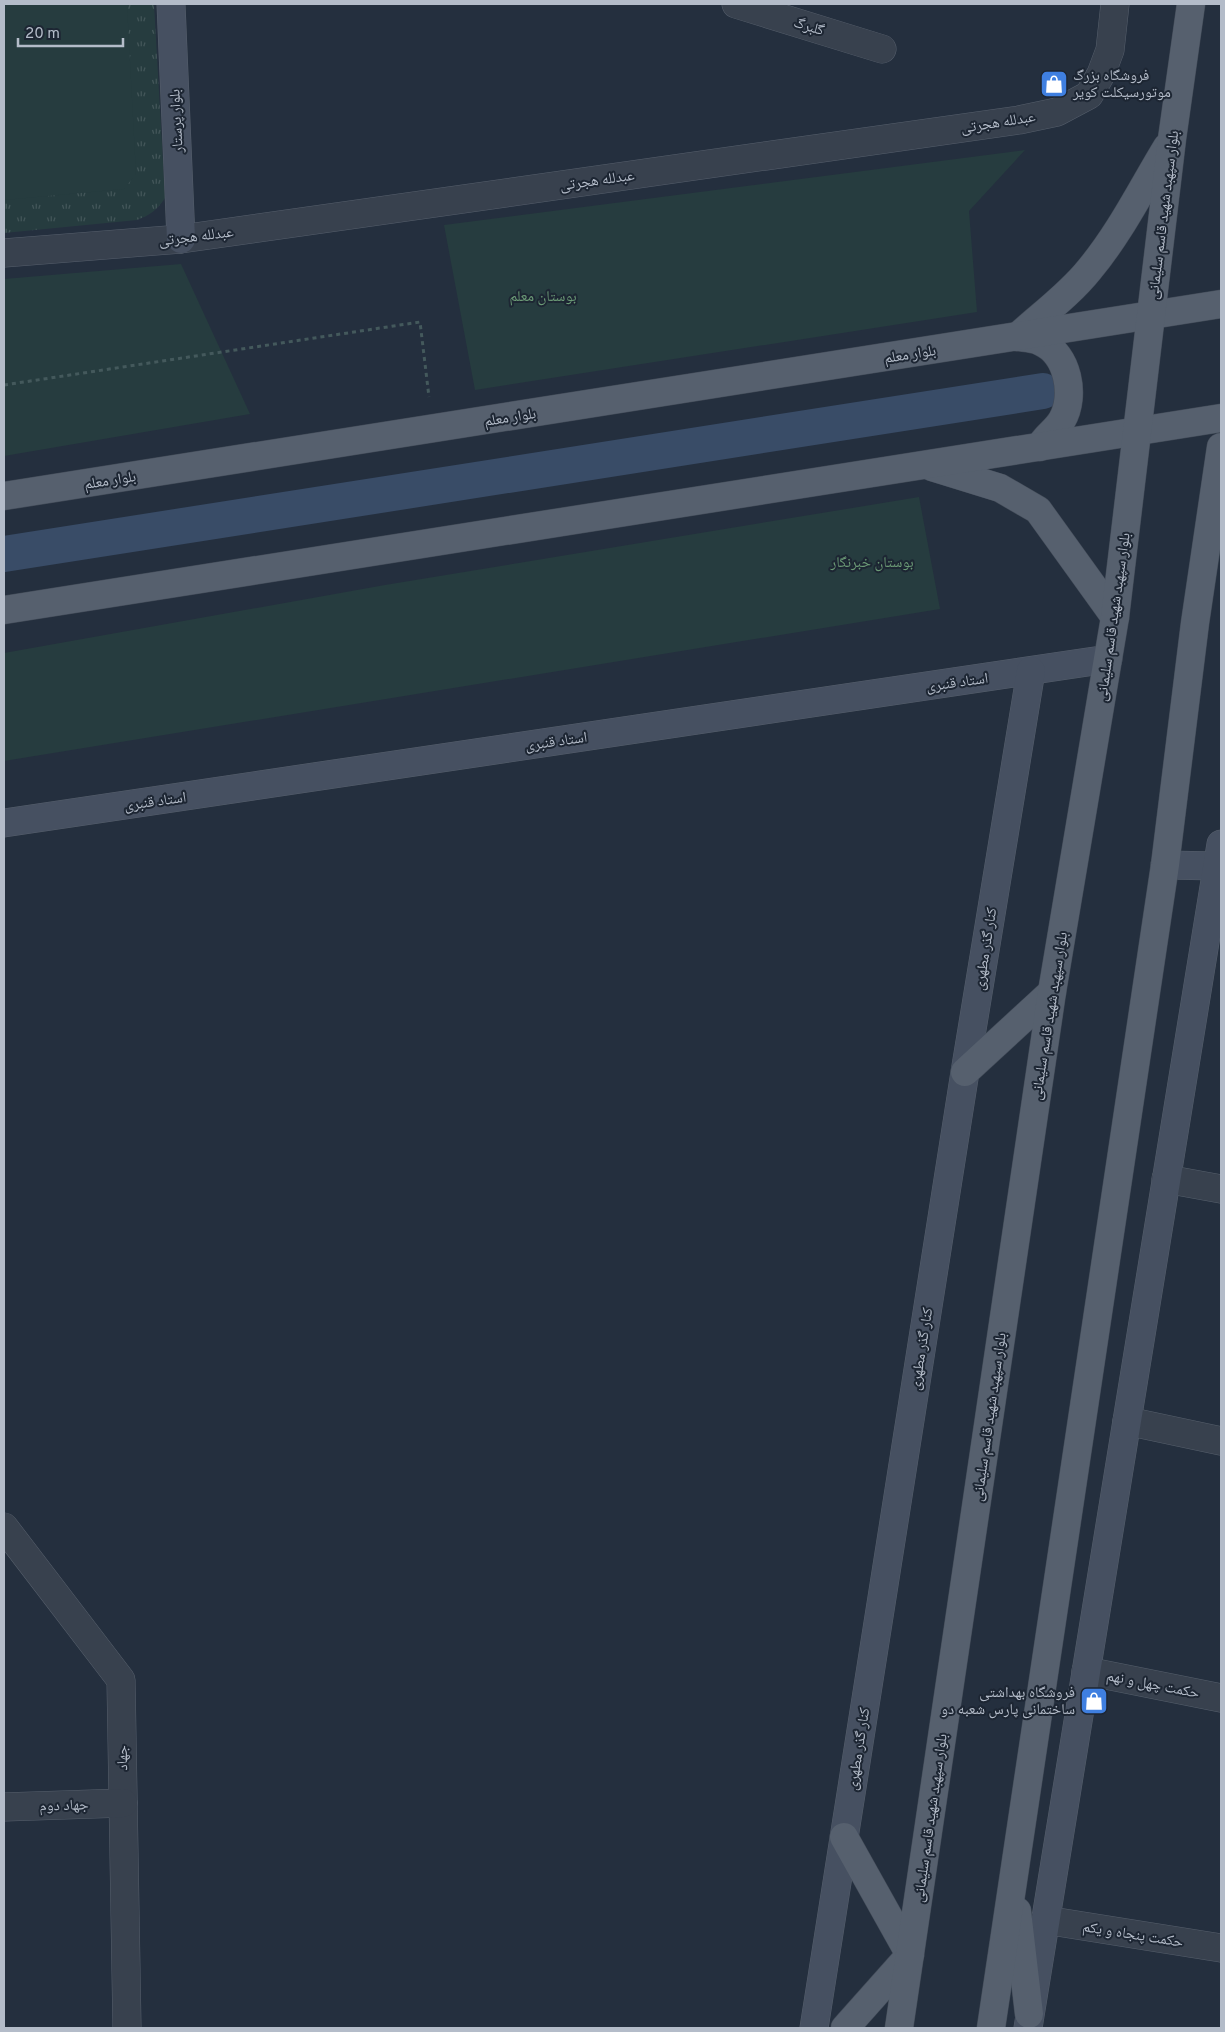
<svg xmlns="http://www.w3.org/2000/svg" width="1225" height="2032" font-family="Overpass,'Noto Naskh Arabic',sans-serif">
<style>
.grass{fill:url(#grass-tufts)}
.green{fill:#263c3f}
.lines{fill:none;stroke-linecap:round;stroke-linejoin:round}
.canal{stroke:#394c67;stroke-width:36}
.street-casing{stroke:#565f6c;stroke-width:29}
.secondary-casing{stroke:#565f6c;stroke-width:29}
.primary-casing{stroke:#414a57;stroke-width:29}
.path{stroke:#44595c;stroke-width:3;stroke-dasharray:4 4;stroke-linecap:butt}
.street{stroke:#38414e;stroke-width:28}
.secondary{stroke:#465061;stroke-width:28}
.primary{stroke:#56606e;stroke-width:28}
.labels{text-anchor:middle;stroke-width:4;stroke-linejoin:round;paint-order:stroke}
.street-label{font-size:15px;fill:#b4bcc9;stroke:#1d2633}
.poi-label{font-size:15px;fill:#b4bcc9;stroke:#1d2633;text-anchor:start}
.park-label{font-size:15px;fill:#6b9a76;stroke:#1d2633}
</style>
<defs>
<pattern id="grass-tufts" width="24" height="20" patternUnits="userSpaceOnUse" patternTransform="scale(1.25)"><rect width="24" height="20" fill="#263c3f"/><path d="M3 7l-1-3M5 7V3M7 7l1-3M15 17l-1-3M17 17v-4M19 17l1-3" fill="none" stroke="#435659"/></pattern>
</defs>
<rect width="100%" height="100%" fill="#242f3e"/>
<path class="grass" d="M4 4H154L165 198C157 210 150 215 137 220L4 233Z"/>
<g class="green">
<path d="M4 4H127L136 174 124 189 4 200Z"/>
<path d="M1025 150 969 211 977 312 475 390 444 225Z"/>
<path d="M181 264 250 414 4 456V279Z"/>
<path d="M919 497 940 609 4 761V653L385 585Z"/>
</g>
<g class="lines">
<path class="canal" d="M4 554 1043 391"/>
<g class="street-casing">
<g id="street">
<path d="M736 4 882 49"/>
<path d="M4 253 181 239 1019 120 1057 112 1089 95 1101 74 1110 50 1115 4"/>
<path d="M1166 1179 1221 1189"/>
<path d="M1127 1421 1221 1441"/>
<path d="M4 1527 121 1680 127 2028"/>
<path d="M1086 1671 1221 1698"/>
<path d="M4 1807 123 1803"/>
<path d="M1045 1920 1221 1948"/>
</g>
</g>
<g class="secondary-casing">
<g id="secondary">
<path d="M171 4 181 239"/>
<path d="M4 823 1108 659"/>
<path d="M1165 865 1218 866"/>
<path d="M814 2028 965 1072 1031 671"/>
<path d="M1028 2028 1221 844"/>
</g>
</g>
<g class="primary-casing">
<g id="primary">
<path d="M1017 337C1041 315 1069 295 1089 270 1120 233 1142 188 1167 147"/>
<path d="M1018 337C1025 338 1034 338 1041 342 1068 354 1076 396 1062 420 1056 431 1045 436 1040 447"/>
<path d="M932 467 1000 488 1038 510 1115 617"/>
<path d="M4 496 1221 304"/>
<path d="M4 610 1221 418"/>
<path d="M965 1072 1052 992"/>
<path d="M844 1837 910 1955 845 2028"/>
<path d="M1017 1911 1029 2014"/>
<path d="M899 2028 1052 992 1115 617 1172 139 1191 4"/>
<path d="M991 2028 1165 865 1195 623 1221 447"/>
</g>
</g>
<path class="path" d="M4 385 420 322 429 397"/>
<use href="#street" class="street"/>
<use href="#secondary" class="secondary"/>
<use href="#primary" class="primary"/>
</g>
<defs>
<g id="shop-square" transform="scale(1.4375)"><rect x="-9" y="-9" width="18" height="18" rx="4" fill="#3f7fe0" stroke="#1d2633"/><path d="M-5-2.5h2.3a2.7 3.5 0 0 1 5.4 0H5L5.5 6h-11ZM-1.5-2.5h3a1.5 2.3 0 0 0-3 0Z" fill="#fff"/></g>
</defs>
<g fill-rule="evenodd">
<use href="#shop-square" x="1054" y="84"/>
<use href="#shop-square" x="1094" y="1701"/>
</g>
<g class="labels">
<g class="street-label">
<text transform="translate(809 26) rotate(17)" y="5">گلبرگ</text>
<text transform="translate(176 121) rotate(-93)" y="5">بلوار پرستار</text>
<text transform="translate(998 122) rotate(-9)" y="5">عبدلله هجرتی</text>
<text transform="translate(597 180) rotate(-8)" y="5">عبدلله هجرتی</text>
<text transform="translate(1163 215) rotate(-83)" y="5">بلوار سپهبد شهید قاسم سلیمانی</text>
<text transform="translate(196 236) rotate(-7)" y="5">عبدلله هجرتی</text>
<text transform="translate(910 354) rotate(-9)" y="5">بلوار معلم</text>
<text transform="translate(510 417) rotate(-9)" y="5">بلوار معلم</text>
<text transform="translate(110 480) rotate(-9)" y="5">بلوار معلم</text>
<text transform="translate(1113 617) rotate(-82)" y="5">بلوار سپهبد شهید قاسم سلیمانی</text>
<text transform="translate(957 682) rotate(-8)" y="5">استاد قنبری</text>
<text transform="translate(556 741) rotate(-8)" y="5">استاد قنبری</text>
<text transform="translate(155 801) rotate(-8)" y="5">استاد قنبری</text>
<text transform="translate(985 949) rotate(-81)" y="5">کنار گذر مطهری</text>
<text transform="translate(1049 1016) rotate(-81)" y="5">بلوار سپهبد شهید قاسم سلیمانی</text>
<text transform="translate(921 1349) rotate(-81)" y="5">کنار گذر مطهری</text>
<text transform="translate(989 1417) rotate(-82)" y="5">بلوار سپهبد شهید قاسم سلیمانی</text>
<text transform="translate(1153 1684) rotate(11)" y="5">حکمت چهل و نهم</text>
<text transform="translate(858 1749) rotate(-81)" y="5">کنار گذر مطهری</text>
<text transform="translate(122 1758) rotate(-91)" y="5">جهاد</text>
<text transform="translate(64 1805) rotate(-2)" y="5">جهاد دوم</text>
<text transform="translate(930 1818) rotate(-82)" y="5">بلوار سپهبد شهید قاسم سلیمانی</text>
<text transform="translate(1133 1934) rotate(9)" y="5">حکمت پنجاه و یکم</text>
</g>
<g class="poi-label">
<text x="1073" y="80">فروشگاه بزرگ<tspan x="1073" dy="17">موتورسیکلت کویر</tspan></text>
<text x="1075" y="1697" text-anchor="end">فروشگاه بهداشتی<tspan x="1075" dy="17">ساختمانی پارس شعبه دو</tspan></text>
</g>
<g class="park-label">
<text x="543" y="301">بوستان معلم</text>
<text x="872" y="567">بوستان خبرنگار</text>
</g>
</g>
<rect width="1225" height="2032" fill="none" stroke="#b4bcc9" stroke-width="10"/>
<path d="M18 38v8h105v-8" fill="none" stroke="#b4bcc9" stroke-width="2.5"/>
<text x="25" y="38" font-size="15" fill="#b4bcc9" stroke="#1d2633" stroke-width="4" paint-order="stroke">20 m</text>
</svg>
